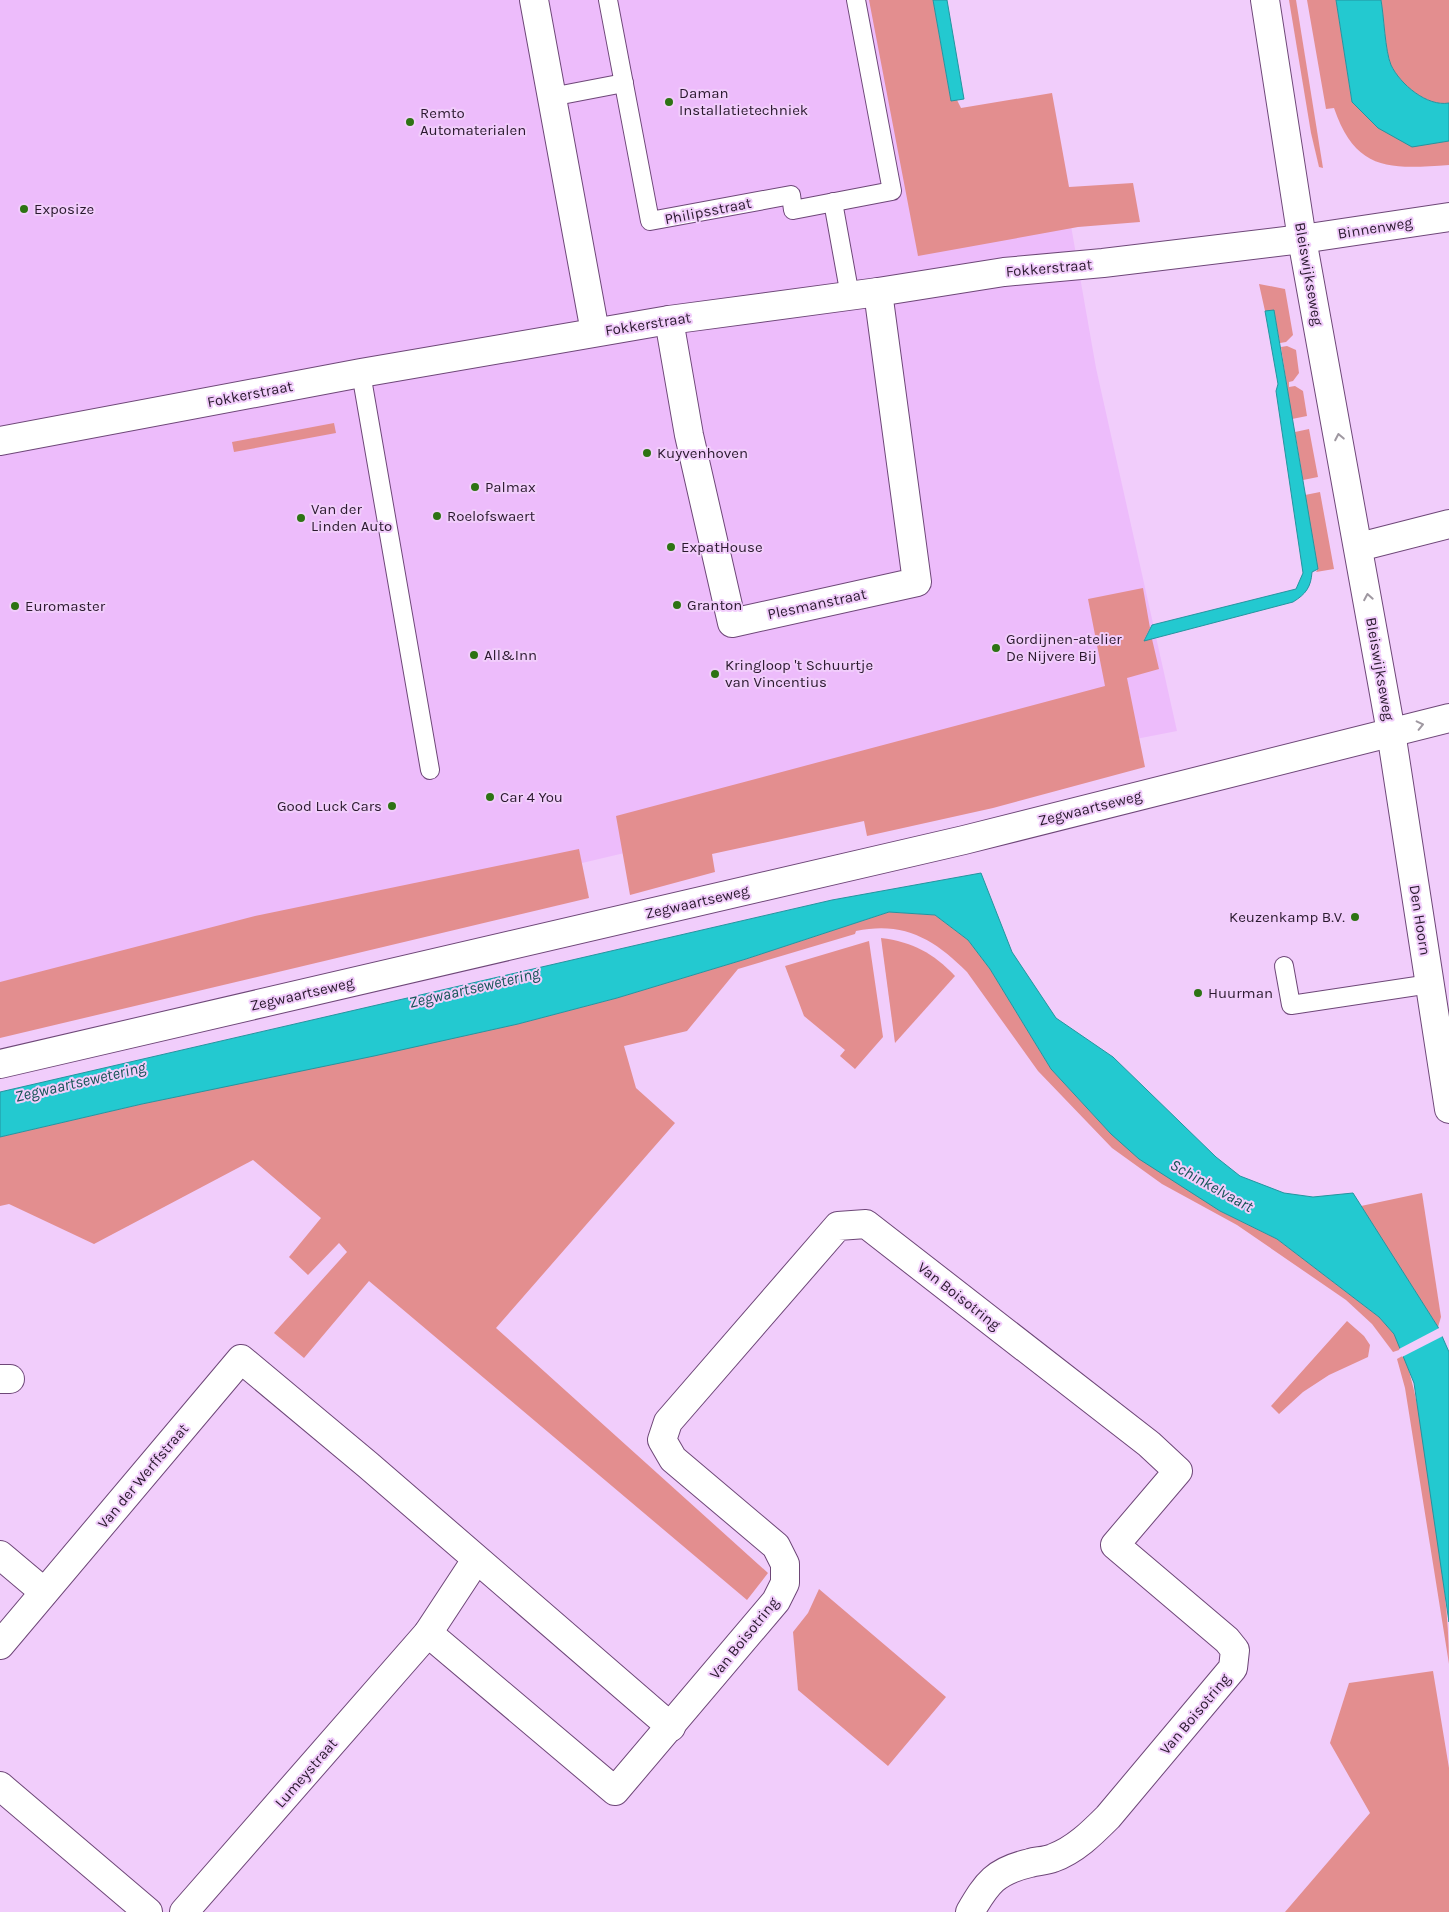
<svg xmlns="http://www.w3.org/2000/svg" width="1449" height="1912" font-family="Karla,sans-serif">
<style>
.built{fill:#edbcfb}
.green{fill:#e38e8f}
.water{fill:#23c9d0;stroke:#25949f}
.pier{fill:#f1cdfb}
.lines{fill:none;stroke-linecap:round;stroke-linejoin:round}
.lane-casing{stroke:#6e4778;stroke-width:20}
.street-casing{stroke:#6e4778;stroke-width:30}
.secondary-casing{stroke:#6e4778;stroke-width:30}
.lane{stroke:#fff;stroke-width:18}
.street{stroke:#fff;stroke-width:28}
.secondary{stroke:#fff;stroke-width:28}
.oneway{stroke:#9f98a1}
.poi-dot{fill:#2d7313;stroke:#f1cdfb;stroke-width:2}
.labels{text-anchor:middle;stroke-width:4;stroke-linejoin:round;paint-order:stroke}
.poi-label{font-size:15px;fill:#2a192e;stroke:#f1cdfb;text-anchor:start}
.street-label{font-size:15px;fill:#2a192e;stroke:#f1cdfb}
.water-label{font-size:16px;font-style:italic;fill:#145456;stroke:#f1cdfb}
</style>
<rect width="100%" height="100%" fill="#f1cdfb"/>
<path class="built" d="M0 0H940L959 110 1048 95 1096 368 1177 731 966 772 0 1001Z"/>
<g class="green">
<path d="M869 0H933L951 101 957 100 961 108 1052 93 1069 187 1133 183 1140 222 1078 227 918 256Z"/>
<path d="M1289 0H1296L1323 168 1319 167 1311 133Z"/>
<path d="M1307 0H1336L1352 102 1412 146 1449 141V165C1390 169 1356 172 1334 108L1326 109Z"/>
<path d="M1381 0H1449V103C1427 107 1400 84 1391 65 1385 51 1384 16 1381 0Z"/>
<path d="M1259 284 1285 289 1293 335 1286 342 1280 343 1274 311H1265Z"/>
<path d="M1287 346 1296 350 1299 373 1293 381 1289 382V387L1295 386 1303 391 1307 416 1292 419 1281 347Z"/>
<path d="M334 423 336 433 234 452 232 442Z"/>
<path d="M1309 429 1318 477 1303 480 1295 432Z"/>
<path d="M1320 492 1334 569 1316 572 1318 569 1305 495Z"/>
<path d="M1143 588 1150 628 1144 640 1152 639 1159 669 1127 678 1145 767 993 808 867 836 864 821 712 854 715 872 630 895 616 816 1105 686 1088 599Z"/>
<path d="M579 849 589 898 0 1038V982L255 916Z"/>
<path d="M889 912 935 915 968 940 990 969 1051 1069 1111 1134 1220 1211 1277 1239 1379 1317 1394 1334 1402 1349 1393 1352 1372 1324 1346 1300 1237 1225 1162 1184 1112 1148 1038 1071 967 972C934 939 904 921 856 931L855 934 738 969 687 1031 624 1046 636 1088 675 1123 496 1328 768 1573 747 1600 369 1281 304 1358 274 1333 347 1252 339 1243 308 1275 289 1257 321 1218 253 1160 94 1244 9 1204 0 1206V1137L142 1104 518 1024 617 998 746 959Z"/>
<path d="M881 938C913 942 933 953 955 976L895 1043Z"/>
<path d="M869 941 883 1037 855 1069 840 1056 845 1050 804 1016 785 966Z"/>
<path d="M1422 1193 1441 1317 1438 1327 1361 1206Z"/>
<path d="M1347 1321 1364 1336 1370 1345 1368 1357 1329 1375 1303 1392 1279 1414 1271 1406Z"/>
<path d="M1404 1355C1420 1402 1425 1452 1432 1501 1440 1555 1449 1609 1449 1664L1405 1388 1397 1359Z"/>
<path d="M819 1589 946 1697 888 1766 798 1690 793 1632 808 1613Z"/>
<path d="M1433 1671 1449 1768V1912H1285L1370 1813 1330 1743 1349 1683Z"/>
</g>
<g class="water">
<path d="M933 0H947L964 99 951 101Z"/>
<path d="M1336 0H1381C1384 16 1385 51 1391 65 1400 84 1427 107 1449 103V141L1412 147 1378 128 1352 102Z"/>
<path d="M1274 310 1318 569 1312 572C1311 587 1306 594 1293 602L1144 641 1152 625 1296 589 1303 573 1276 391 1278 384 1265 311Z"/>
<path d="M981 873 1012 952 1056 1018 1113 1057 1216 1157 1240 1176 1284 1193 1313 1197 1353 1193 1438 1327 1449 1352V1622L1414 1383 1394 1334 1379 1317 1277 1239 1220 1211 1139 1159 1111 1134 1051 1069 990 969 968 940 935 915 889 912 746 959 617 998 518 1024 374 1056 142 1104 0 1137V1092L832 900Z"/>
</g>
<path class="pier" d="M1441 1327 1445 1335 1402 1357 1399 1349Z"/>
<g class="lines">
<g class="lane-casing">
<g id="lane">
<path d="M608 0 650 221 791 195 793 210 892 191 856 0"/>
<path d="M551 97 624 83"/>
<path d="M833 202 850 296"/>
<path d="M361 373 430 770"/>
<path d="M1284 966 1291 1005 1430 984"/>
</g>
</g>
<g class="street-casing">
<g id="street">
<path d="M534 0 595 332"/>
<path d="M1302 239 1391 732 1449 1109"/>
<path d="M669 320 689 435 732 623 917 582 878 292"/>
<path d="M1359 547 1449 524"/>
<path d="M0 1064 964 840 1449 718"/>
<path d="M0 1379H10"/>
<path d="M0 1555 44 1592"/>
<path d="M428 1633 615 1791 776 1601 785 1583V1564L776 1546 673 1459 662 1440 668 1422 838 1226 866 1224 1149 1444 1178 1471 1115 1545 1227 1640 1235 1650 1233 1668 1108 1817C1092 1833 1075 1850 1053 1858 1046 1861 1037 1861 1030 1863 995 1871 987 1883 970 1912"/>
<path d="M0 1645 241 1359 368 1465 671 1727"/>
<path d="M0 1786 148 1912"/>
<path d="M184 1912 428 1633 476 1560"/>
</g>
</g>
<g class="secondary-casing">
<g id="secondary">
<path d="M1265 0 1302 239"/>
<path d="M0 441 361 373 669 320 878 292 1004 272 1103 263 1302 239 1449 217"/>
</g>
</g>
<use href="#lane" class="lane"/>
<use href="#street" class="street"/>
<use href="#secondary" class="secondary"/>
</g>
<defs><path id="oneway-chevron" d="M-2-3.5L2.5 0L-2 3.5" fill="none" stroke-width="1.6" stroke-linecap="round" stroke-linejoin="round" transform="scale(1.25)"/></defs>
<g class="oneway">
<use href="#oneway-chevron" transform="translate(1339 437) rotate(-101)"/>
<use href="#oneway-chevron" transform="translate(1368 597) rotate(-100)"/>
<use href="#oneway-chevron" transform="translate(1420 725) rotate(-13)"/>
</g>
<g class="poi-dot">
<circle cx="669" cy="102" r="5"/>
<circle cx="410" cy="122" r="5"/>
<circle cx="24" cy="209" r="5"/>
<circle cx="647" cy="453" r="5"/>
<circle cx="475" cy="487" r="5"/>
<circle cx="437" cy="516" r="5"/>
<circle cx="301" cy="518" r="5"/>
<circle cx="671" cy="547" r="5"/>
<circle cx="677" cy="605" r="5"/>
<circle cx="15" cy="606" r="5"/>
<circle cx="996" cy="648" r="5"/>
<circle cx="474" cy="655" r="5"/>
<circle cx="715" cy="674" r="5"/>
<circle cx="490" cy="797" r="5"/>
<circle cx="392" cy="806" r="5"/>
<circle cx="1355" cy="917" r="5"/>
<circle cx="1198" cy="993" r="5"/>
</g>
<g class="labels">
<g class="poi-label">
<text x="679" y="98">Daman<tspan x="679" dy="17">Installatietechniek</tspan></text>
<text x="420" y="118">Remto<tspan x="420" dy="17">Automaterialen</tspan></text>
<text x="34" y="214">Exposize</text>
<text x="657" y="458">Kuyvenhoven</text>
<text x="485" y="492">Palmax</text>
<text x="311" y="514">Van der<tspan x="311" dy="17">Linden Auto</tspan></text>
<text x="447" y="521">Roelofswaert</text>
<text x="681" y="552">ExpatHouse</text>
<text x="687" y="610">Granton</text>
<text x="25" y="611">Euromaster</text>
<text x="1006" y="644">Gordijnen-atelier<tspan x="1006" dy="17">De Nijvere Bij</tspan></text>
<text x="484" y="660">All&amp;Inn</text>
<text x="725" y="670">Kringloop 't Schuurtje<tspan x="725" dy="17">van Vincentius</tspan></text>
<text x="500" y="802">Car 4 You</text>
<text x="382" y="811" text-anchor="end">Good Luck Cars</text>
<text x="1345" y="922" text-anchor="end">Keuzenkamp B.V.</text>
<text x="1208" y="998">Huurman</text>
</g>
<g class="street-label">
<text transform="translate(708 211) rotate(-11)" y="5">Philipsstraat</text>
<text transform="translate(1375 228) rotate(-9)" y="5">Binnenweg</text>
<text transform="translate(1049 268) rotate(-5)" y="5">Fokkerstraat</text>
<text transform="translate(1309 274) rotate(80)" y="5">Bleiswijkseweg</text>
<text transform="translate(648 324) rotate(-9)" y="5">Fokkerstraat</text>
<text transform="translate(250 394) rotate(-11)" y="5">Fokkerstraat</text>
<text transform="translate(817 604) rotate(-12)" y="5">Plesmanstraat</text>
<text transform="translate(1380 669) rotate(80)" y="5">Bleiswijkseweg</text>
<text transform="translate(1090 808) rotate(-14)" y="5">Zegwaartseweg</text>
<text transform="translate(697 902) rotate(-13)" y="5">Zegwaartseweg</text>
<text transform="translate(1420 920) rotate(81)" y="5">Den Hoorn</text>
<text transform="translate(302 994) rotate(-13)" y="5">Zegwaartseweg</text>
<text transform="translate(959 1296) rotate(38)" y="5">Van Boisotring</text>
<text transform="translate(143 1476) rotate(-50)" y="5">Van der Werffstraat</text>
<text transform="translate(744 1638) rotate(-51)" y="5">Van Boisotring</text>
<text transform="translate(1195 1714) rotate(-50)" y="5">Van Boisotring</text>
<text transform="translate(306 1773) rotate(-49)" y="5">Lumeystraat</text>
</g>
<g class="water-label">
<text transform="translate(474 987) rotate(-13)" y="6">Zegwaartsewetering</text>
<text transform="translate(80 1081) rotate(-13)" y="6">Zegwaartsewetering</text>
<text transform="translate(1212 1185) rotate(29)" y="6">Schinkelvaart</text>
</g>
</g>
</svg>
